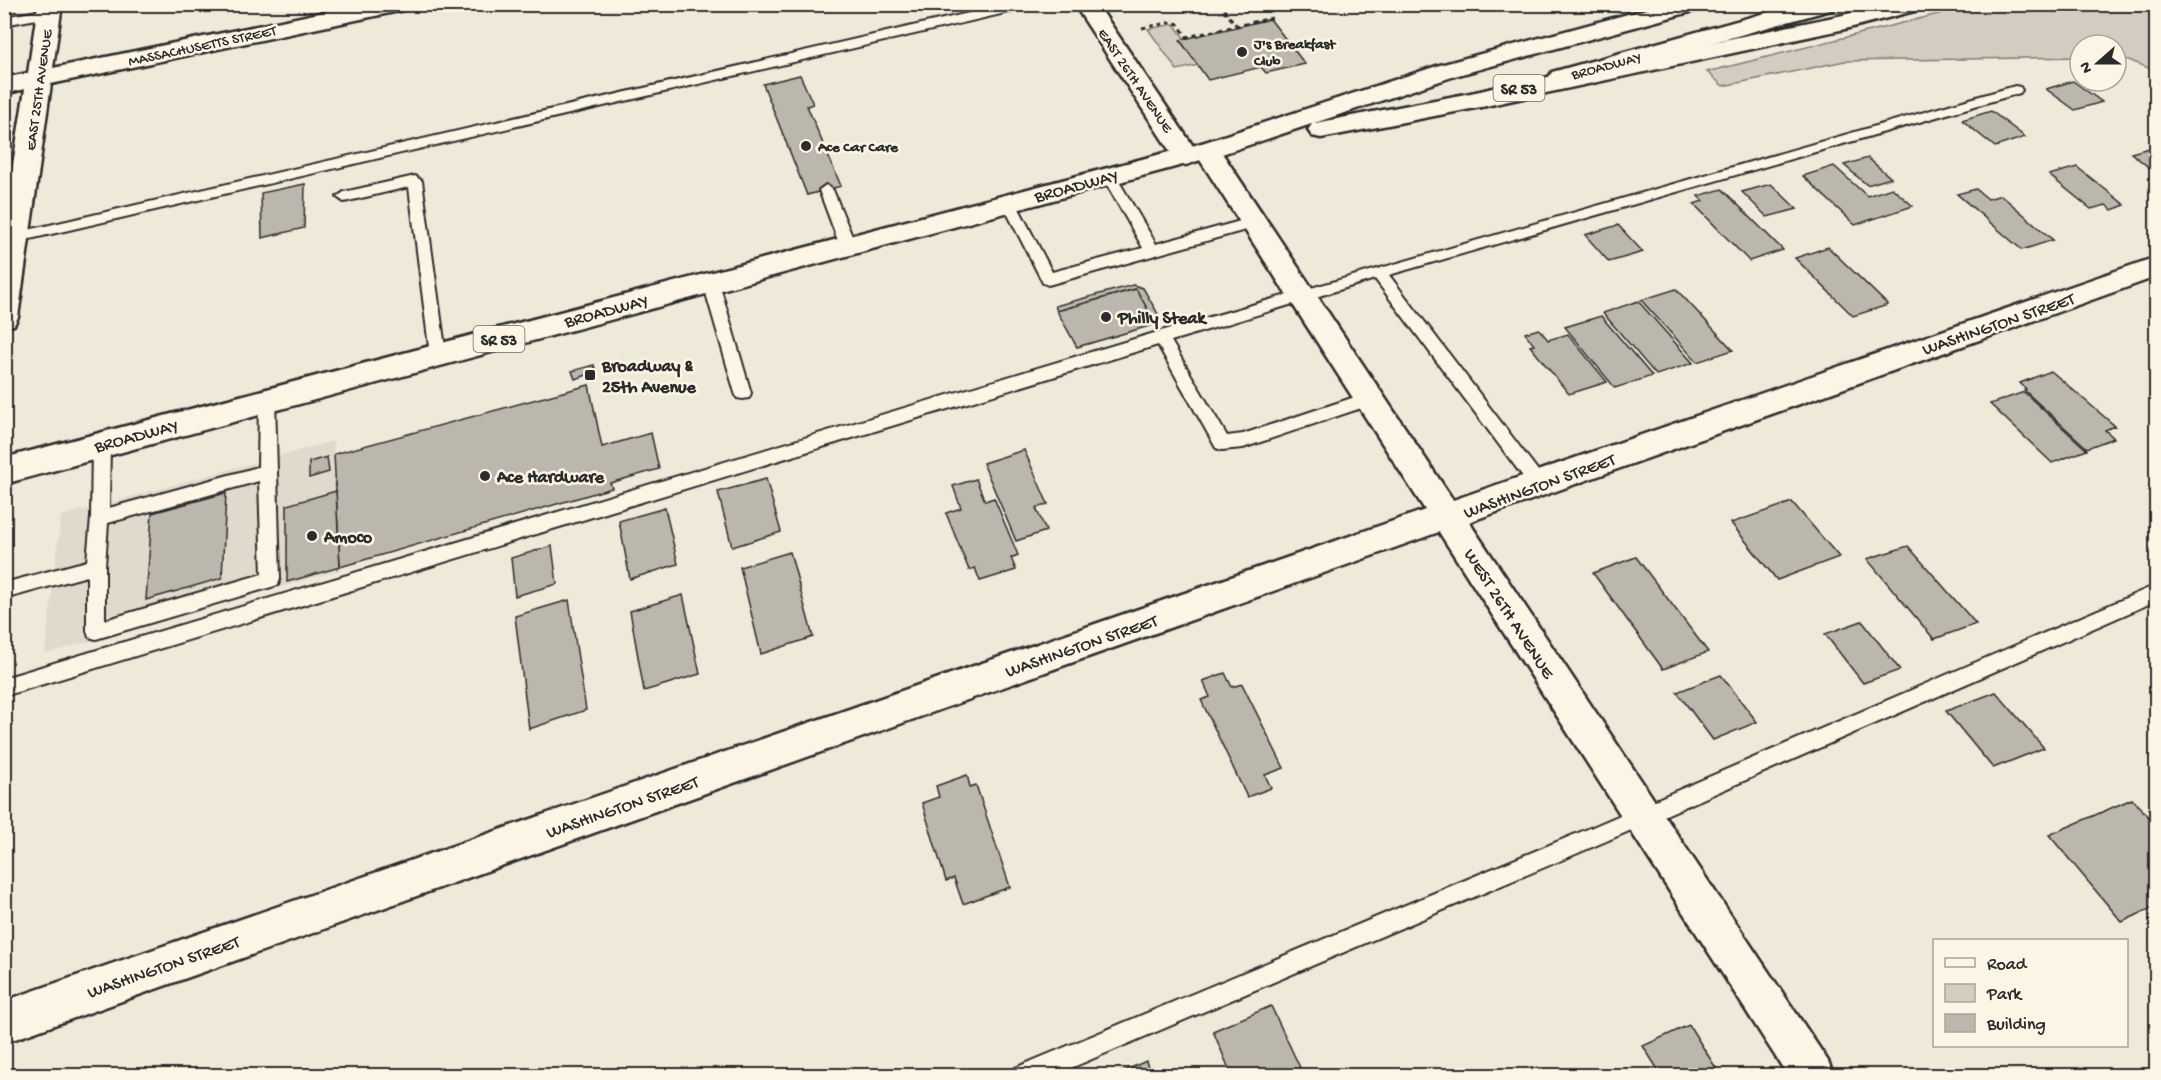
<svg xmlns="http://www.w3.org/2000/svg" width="2161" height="1080" font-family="'Gochi Hand',sans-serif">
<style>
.built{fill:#e0dacc}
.green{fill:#d2cdc0;stroke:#7e7c76;stroke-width:1.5}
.building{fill:#bcb7ac;stroke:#2b2b2b;stroke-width:1.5}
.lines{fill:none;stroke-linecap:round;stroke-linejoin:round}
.lane-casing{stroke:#2b2b2b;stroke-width:4}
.street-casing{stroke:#2b2b2b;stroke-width:5}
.primary-casing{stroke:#2b2b2b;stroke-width:5}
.highway-casing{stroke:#2b2b2b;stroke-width:5}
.path{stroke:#2b2b2b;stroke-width:3;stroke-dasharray:4.5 4;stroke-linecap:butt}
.lane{fill:#fcf5e5;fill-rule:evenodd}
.street{fill:#fcf5e5;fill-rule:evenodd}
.primary{fill:#fcf5e5;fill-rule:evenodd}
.highway{fill:#fcf5e5;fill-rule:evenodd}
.poi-dot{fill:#2b2b2b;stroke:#fcf5e5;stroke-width:2}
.labels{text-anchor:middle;stroke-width:5;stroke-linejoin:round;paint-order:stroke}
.far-poi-label{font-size:15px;font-weight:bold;fill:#2b2b2b;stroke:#fcf5e5;text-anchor:start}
.far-street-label{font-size:15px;fill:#2b2b2b;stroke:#fcf5e5}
.shield{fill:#fcf5e5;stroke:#6a6863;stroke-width:1.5}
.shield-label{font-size:16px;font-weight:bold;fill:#2b2b2b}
.street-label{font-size:18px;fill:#2b2b2b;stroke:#fcf5e5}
.poi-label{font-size:18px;font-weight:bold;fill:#2b2b2b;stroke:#fcf5e5;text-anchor:start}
</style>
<rect width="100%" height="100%" fill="#efe9da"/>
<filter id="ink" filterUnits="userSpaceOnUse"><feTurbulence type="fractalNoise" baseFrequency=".0167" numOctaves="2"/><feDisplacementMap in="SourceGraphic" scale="12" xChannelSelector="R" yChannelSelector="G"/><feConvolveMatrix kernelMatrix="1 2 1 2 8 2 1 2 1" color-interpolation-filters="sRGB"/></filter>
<g filter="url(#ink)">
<path class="built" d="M333 441 340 570 45 654 61 516Z"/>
<g class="green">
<path d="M1978 4 2156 5V71L2116 55V45H2080V57L1845 61 1723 86 1707 72Z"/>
<path d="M1174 24 1185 39 1180 41 1198 65 1177 70 1148 29Z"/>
</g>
<g class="building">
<path d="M1270 19 1305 64 1266 73 1261 67 1208 80 1180 40Z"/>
<path d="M800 75 813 104 807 106 841 186 807 195 763 84Z"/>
<path d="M2073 81 2102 102 2075 110 2046 89Z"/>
<path d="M1991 111 2025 137 1995 147 1962 120Z"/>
<path d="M2156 146V173L2131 153Z"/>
<path d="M1868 158 1891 178 1867 185 1844 165Z"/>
<path d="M1834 166 1867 196 1892 188 1913 206 1855 225 1803 176Z"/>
<path d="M2077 167 2125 205 2112 210 2106 205 2091 209 2049 175Z"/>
<path d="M305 184 304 228 262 238 261 193Z"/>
<path d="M1771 184 1797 209 1767 217 1742 192Z"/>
<path d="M1722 189 1783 250 1749 261 1694 204 1703 201 1698 196Z"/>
<path d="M1976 189 1988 199 2001 195 2053 240 2022 250 1957 194Z"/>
<path d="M1618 225 1643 252 1609 262 1585 235Z"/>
<path d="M1828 247 1888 305 1853 316 1795 258Z"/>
<path d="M1133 285 1143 288 1162 321 1155 323 1136 289 1057 311 1055 306Z"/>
<path d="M1136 289 1156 324 1077 347 1057 311Z"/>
<path d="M1676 289 1733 350 1697 362 1641 300Z"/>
<path d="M1638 301 1693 363 1656 375 1603 313Z"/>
<path d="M1601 316 1652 376 1615 388 1565 327Z"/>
<path d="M1539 329 1548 340 1568 334 1607 382 1569 394 1530 346 1534 345 1525 333Z"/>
<path d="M594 365 596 372 575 379 572 371Z"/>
<path d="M2051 371 2115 426 2105 430 2114 438 2087 448 2024 390 2026 389 2020 383Z"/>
<path d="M589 385 602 447 651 433 659 469 610 483 612 488 340 567 334 454Z"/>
<path d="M2024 392 2087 450 2052 463 1990 404Z"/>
<path d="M1024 450 1048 504 1036 508 1046 531 1016 541 983 463Z"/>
<path d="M327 457 329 472 309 478V462Z"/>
<path d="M766 479 781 532 732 547 718 492Z"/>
<path d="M976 479 985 501 994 498 1018 555 1011 558 1016 570 980 581 975 568 969 570 946 513 961 508 953 486Z"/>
<path d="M336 491 340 567 287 582V505Z"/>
<path d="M226 493 222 578 146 600 152 513Z"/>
<path d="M1792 502 1839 557 1777 580 1731 523Z"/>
<path d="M665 508 678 564 630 579 619 521Z"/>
<path d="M552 546 557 584 515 596 511 558Z"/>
<path d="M1908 546 1976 624 1934 639 1867 559Z"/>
<path d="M790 552 813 637 761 654 740 567Z"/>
<path d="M1636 557 1708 652 1663 669 1593 573Z"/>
<path d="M683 595 700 674 644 691 630 611Z"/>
<path d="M569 600 586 710 529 729 515 616Z"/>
<path d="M1862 621 1900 670 1863 683 1825 634Z"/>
<path d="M1225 673 1232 687 1242 684 1284 768 1265 775 1271 788 1247 797 1201 700 1210 697 1203 681Z"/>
<path d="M1721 675 1757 722 1713 740 1677 692Z"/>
<path d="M1996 692 2044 748 1993 768 1946 711Z"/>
<path d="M967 775 970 787 976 785 1010 887 963 904 954 878 946 881 922 803 939 797 936 786Z"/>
<path d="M2132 799 2156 825V906L2122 922 2049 835Z"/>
<path d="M1271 1006 1303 1074 1232 1076 1213 1031Z"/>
<path d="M1689 1025 1721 1076H1662L1643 1046Z"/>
<path d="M1146 1061 1151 1076H1113Z"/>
</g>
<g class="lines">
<g class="lane-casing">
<g id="lane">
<path d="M4 4H11L8 10 4 11Z"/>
<path d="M1008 4H1033L1027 8 4 245 6 235Z"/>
<path d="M49 9 55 13 53 16 4 25V17Z"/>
<path d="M2015 86 2020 87 2022 90 2020 93 1389 275 1545 480 1548 485 1545 490 1539 492 1533 490 1375 279 1171 341 1227 436 1243 434 1370 392 1376 393 1378 398 1376 403 1243 448 1222 450 1216 448 1158 345 4 696V678L1161 331Z"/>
<path d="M1109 171 1114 173 1156 244 1255 217 1262 222 1260 226 1048 285 1043 283 1002 203 1004 199H1014L1052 272 1143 248 1102 176Z"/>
<path d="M415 176 422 181 446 355 444 359H432L430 355 409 187 344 202 337 197 344 192Z"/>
<path d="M826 185 833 190 856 246 853 250H843L840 246 819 190Z"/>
<path d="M711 277 716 279 719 283 751 393 749 398 743 399 737 398 735 393 703 283 706 279Z"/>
<path d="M267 394 273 395 275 400 280 579 278 585 96 639 89 637 87 631V576L4 599V583L87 561 91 518 92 445 95 440 101 438 107 440 110 445 109 508 258 467 259 400 261 395ZM259 481 262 574 105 620V566L108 523Z"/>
<path d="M2156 585V601L1604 842 1052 1076H1012L1015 1068 1590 828Z"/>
</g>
</g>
<g class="street-casing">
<g id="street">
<path d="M38 4H62L53 68 363 4H410L407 9 399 11 51 84 18 317 14 325 4 327V221L25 89 4 94V78L28 73Z"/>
<path d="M1074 4H1097L1195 149 1198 144 1207 142 1216 144 1453 500 2156 257V277L1469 522 1828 1061 1834 1076H1788L1439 532 4 1043V1001L1425 510 1198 157 1195 162 1186 165 1177 162Z"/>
</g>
</g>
<g class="primary-casing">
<g id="primary">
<path d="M1665 4H1704L1701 9 1458 75 1216 156 4 484V458L1199 144 1440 65Z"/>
<path d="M1798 4H1837L1834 9 1561 85 1552 82 1549 77 1552 72Z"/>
<path d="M1515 82 1524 84 1527 90 1524 96 1481 107 1321 138 1312 136 1308 130 1312 124 1321 122 1481 91Z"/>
</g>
</g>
<g class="highway-casing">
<path id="highway" d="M1885 4H1925L1922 9 1845 29 1481 107 1472 105 1469 99 1472 93 1481 91 1843 15Z"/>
</g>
<g class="path">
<path d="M1224 10 1236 25"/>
<path d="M1142 28 1173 22 1178 24 1187 37 1272 18"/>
</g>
<use href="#lane" class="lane"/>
<use href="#street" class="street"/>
<use href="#primary" class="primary"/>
<use href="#highway" class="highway"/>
</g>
</g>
<g class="poi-dot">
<circle cx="1242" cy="52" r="6"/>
<circle cx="806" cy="146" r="6"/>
<circle cx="1106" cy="317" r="6"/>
<rect x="584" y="369" width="12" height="12" rx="3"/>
<circle cx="485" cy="476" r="6"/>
<circle cx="312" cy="536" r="6"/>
</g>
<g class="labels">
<g class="far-poi-label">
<text x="1254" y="48">J's Breakfast<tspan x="1254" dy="17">Club</tspan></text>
<text x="818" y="151">Ace Car Care</text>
</g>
<g class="far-street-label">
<text transform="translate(202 45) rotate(-12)" y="5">MASSACHUSETTS STREET</text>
<text transform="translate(1606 65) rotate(-15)" y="5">BROADWAY</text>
<text transform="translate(1136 80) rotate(56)" y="5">EAST 26TH AVENUE</text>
<text transform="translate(38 90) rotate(-82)" y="5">EAST 25TH AVENUE</text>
</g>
<g class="shield">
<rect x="1493.5" y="75" width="51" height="26" rx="4.5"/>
<rect x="473.5" y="326" width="51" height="26" rx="4.5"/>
</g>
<g class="shield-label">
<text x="1519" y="94">SR 53</text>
<text x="499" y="345">SR 53</text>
</g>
<g class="street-label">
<text transform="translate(1076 185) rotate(-15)" y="6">BROADWAY</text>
<text transform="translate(606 310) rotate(-15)" y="6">BROADWAY</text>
<text transform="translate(1998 323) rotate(-19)" y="6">WASHINGTON STREET</text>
<text transform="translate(136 435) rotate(-15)" y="6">BROADWAY</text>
<text transform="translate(1539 485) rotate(-20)" y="6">WASHINGTON STREET</text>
<text transform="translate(1510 613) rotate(57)" y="6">WEST 26TH AVENUE</text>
<text transform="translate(1081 645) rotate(-19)" y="6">WASHINGTON STREET</text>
<text transform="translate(622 806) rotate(-19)" y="6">WASHINGTON STREET</text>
<text transform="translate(163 966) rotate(-19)" y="6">WASHINGTON STREET</text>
</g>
<g class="poi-label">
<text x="1118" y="323">Philly Steak</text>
<text x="602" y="371">Broadway &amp;<tspan x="602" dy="21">25th Avenue</tspan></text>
<text x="497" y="482">Ace Hardware</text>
<text x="324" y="542">Amoco</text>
</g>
</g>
<rect width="2161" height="1080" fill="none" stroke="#fcf5e5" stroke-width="24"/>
<rect x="12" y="12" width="2137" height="1056" fill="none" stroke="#2b2b2b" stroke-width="2" filter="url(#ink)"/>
<rect x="1933" y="939" width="195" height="108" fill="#fcf5e5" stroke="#a8a49b" stroke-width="1.5"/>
<rect x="1945" y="958" width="30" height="9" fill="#fcf5e5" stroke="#a8a49b" stroke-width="1.5"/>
<text x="1987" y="969" font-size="18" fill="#2b2b2b">Road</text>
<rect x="1945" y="984" width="30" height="18" fill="#d2cdc0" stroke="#a8a49b" stroke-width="1.5"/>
<text x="1987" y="999" font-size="18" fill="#2b2b2b">Park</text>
<rect x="1945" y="1014" width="30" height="18" fill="#bcb7ac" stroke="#a8a49b" stroke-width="1.5"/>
<text x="1987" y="1029" font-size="18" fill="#2b2b2b">Building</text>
<g transform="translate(2098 63) rotate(249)"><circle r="28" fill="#fcf5e5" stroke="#a8a49b" stroke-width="1.5"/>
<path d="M0-4.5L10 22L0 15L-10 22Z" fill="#2b2b2b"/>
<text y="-9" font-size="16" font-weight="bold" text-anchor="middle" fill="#2b2b2b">N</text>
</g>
</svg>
